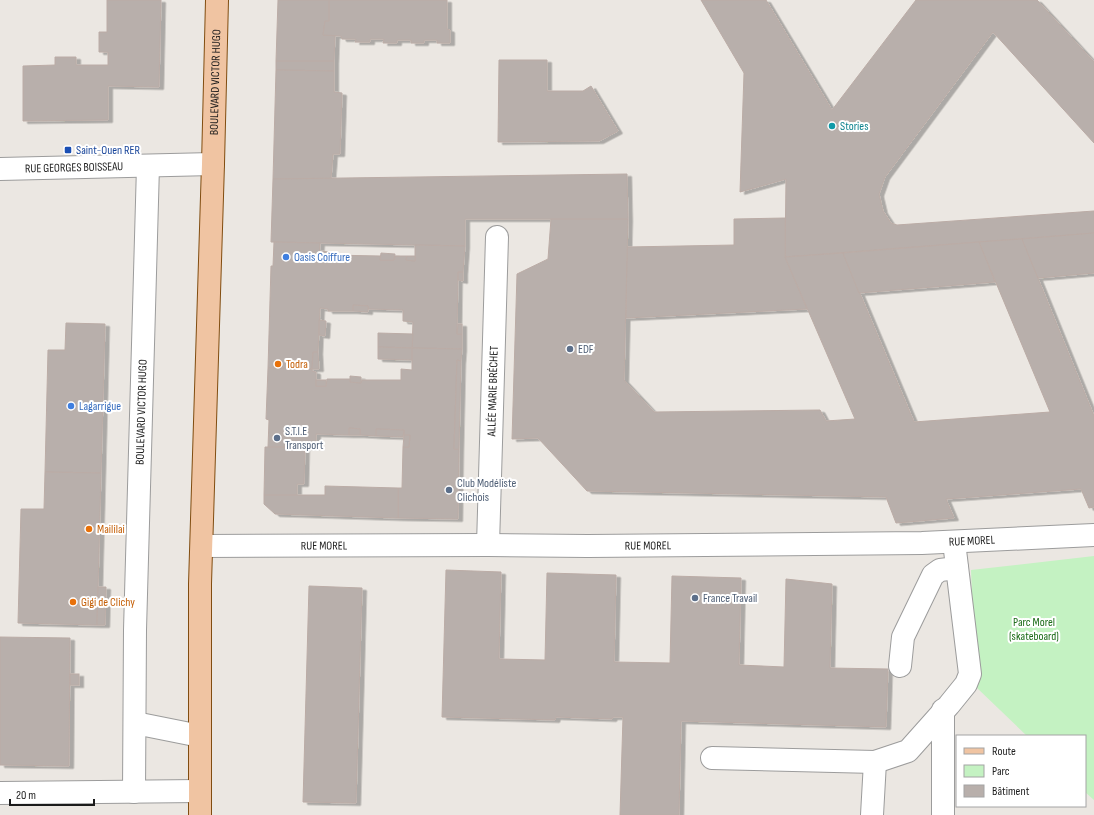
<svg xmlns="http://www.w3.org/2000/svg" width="1094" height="815" font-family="'Sofia Sans Condensed',sans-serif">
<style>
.park{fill:#c4f2c2}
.building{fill:#b8afab;stroke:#bbaca6;filter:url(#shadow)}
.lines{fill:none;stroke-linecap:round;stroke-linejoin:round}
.minor-casing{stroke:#9c9c9c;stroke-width:24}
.major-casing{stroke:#814d10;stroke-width:24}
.minor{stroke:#fff;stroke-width:22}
.major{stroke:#f0c4a2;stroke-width:22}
.culture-dot{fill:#0f9aa8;stroke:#fff;stroke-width:1.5}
.transit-dot{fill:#1a4fb4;stroke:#fff;stroke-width:1.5}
.shop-dot{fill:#3f7fe0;stroke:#fff;stroke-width:1.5}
.service-dot{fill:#5c6f8a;stroke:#fff;stroke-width:1.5}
.food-dot{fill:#e8710a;stroke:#fff;stroke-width:1.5}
.labels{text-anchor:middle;stroke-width:4;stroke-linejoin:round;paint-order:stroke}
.street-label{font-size:12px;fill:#1b1b1b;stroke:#fff}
.culture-label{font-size:12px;fill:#0d838f;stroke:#fff;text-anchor:start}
.transit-label{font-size:12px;fill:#164399;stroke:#fff;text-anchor:start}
.shop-label{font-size:12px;fill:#366cbe;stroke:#fff;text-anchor:start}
.service-label{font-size:12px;fill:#4e5e75;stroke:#fff;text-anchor:start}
.food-label{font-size:12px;fill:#c56008;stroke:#fff;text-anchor:start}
.park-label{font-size:12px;fill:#1b6b17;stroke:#fff}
</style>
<defs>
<filter id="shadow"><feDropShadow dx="4.5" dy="2.5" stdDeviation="0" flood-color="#0004"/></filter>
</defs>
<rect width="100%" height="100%" fill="#ebe7e2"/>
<path class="park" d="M1094 556V800L1085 792V736H1027L976 687 971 570Z"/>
<g class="building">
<path d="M107 0H161L159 87 108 86V120L23 121V66L55 65V57H76V65H108V52H99V32H107Z"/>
<path d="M278 0H329V21H325L323 35H335L334 61H276Z"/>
<path d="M329 0H447V29L450 30V43H437V40H424V43H411V40H397V43H383L384 39H370V42H355L356 39H342L341 36 323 35 325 21H329Z"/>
<path d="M701 0H766L832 110 916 0H1037L1094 62V143L993 32 885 177 879 194 883 211 891 223 897 225 1094 211V233L785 257 786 179 740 192 744 73Z"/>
<path d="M499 60H547V91H583L591 86 618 131 599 141 498 142Z"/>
<path d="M276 61H334V71L276 70Z"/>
<path d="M276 70 334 71V92L342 93 340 154H333L331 179H273Z"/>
<path d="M627 174 628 219H465V246L271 242 273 179Z"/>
<path d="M785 218V257L807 309 626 318 627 247 734 245V219Z"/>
<path d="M551 219H628L624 380 654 412 820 410 826 421 855 419 785 257 843 253 914 422 1050 412 979 242 1022 239 1094 416V507L1089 508 1081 489 946 499 954 518 896 523 886 497 587 491 538 438 512 439 517 274 548 259Z"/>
<path d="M1094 233V273L1038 278 1022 239Z"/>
<path d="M274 242 320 243 319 258 329 259 330 255 381 256 380 260H394L395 256H407L406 260 415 261V245L465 246 463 272H458L457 334H462V349L412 348 413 322 403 321V310L368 309V306L353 305V311H328V309L320 308 318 352H313L312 369 268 368 271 266H273Z"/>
<path d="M979 242 995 282 859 293 843 253Z"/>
<path d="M319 251 330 252 329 259 319 258Z"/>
<path d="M381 253 395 254 394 260H380Z"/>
<path d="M407 256H415V261L406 260Z"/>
<path d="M458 272H463V281L458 280Z"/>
<path d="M353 305 368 306V312L353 311Z"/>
<path d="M319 320 326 321 325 336 319 335Z"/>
<path d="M66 323 105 324 101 473 45 472 48 350H65Z"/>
<path d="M458 324H462V334H457Z"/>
<path d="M378 333 413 334 412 348 378 347Z"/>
<path d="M378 347 412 348V360L378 359Z"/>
<path d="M412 348 462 349 461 361 457 360 454 449H459L458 519 398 518V488H402L403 447H409L410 435H404V430L376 429V436L360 435V429L349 428V435L316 434V447H268L269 420 266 419 268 368 312 369V371L316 372V386H326L327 379H350V382L361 383 362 380H401V369L412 370Z"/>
<path d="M313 352H318L319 369H312Z"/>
<path d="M457 360 461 361 459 449H454Z"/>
<path d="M350 376 361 377V383L350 382Z"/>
<rect x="316" y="380" width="10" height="6"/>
<path d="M349 428 360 429V435H349Z"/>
<path d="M376 429 404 430 403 437 376 436Z"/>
<path d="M404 435H410L409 447H403Z"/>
<path d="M265 447H305L304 484H297V495H264Z"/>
<path d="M45 472 101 473 97 625 18 623 21 509H44Z"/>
<path d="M325 486 398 488V518L275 514 264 504V495H325Z"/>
<path d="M446 570 501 572 499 659 545 660 547 573 616 575 614 662 670 663 672 576 741 578 739 665 784 667 786 579 832 584 830 668 888 669 886 727 681 721 679 815H620L623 717H613L612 719 556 717 555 720 442 717Z"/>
<path d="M309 586 362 588 356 803 303 802Z"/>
<path d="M98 587H106L105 625H97Z"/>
<path d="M0 637 70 638 69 766 0 765Z"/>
<rect x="70" y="674" width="9" height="11"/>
</g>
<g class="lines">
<g class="minor-casing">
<g id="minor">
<path id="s1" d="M0 169 213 164"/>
<path id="s2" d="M488 545 497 237"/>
<path id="s3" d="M202 546 488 545 588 546 922 543 1094 535"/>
<path d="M900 666 903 637 933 575 940 570 957 568"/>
<path d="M135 723 200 736"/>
<path d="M712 758 875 762 908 751 949 705 966 684 970 674 954 542"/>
<path id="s4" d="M134 792 135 630 148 166"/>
<path d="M0 793 199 791"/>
<path d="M872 815 875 762"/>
<path d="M943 815V710"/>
</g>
</g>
<g class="major-casing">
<g id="major">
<path id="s5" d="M200 815V584L213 164 217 0"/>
</g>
</g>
<use href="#minor" class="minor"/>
<use href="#major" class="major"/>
</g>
<circle class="culture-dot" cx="832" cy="126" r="4"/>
<rect class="transit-dot" x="64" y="146" width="8" height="8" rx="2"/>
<g class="shop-dot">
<circle cx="286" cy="257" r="4"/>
<circle cx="71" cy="406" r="4"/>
</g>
<g class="service-dot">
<circle cx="570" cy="349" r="4"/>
<circle cx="277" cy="438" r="4"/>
<circle cx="449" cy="490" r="4"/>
<circle cx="695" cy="598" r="4"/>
</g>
<g class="food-dot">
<circle cx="278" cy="364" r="4"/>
<circle cx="89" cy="529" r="4"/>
<circle cx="73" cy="602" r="4"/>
</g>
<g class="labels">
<g class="street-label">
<text dy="4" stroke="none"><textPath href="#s5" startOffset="733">BOULEVARD VICTOR HUGO</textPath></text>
<text dy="4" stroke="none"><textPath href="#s1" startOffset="74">RUE GEORGES BOISSEAU</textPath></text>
<text dy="4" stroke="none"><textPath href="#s2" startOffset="154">ALLÉE MARIE BRÉCHET</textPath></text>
<text dy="4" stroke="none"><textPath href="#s4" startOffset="380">BOULEVARD VICTOR HUGO</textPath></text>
<text dy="4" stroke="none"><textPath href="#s3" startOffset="770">RUE MOREL</textPath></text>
<text dy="4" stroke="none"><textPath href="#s3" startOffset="122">RUE MOREL</textPath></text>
<text dy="4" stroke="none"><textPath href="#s3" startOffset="446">RUE MOREL</textPath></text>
</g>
<g class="culture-label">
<text x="840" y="130">Stories</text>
</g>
<g class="transit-label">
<text x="76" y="154">Saint-Ouen RER</text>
</g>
<g class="shop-label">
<text x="294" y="261">Oasis Coiffure</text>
<text x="79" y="410">Lagarrigue</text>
</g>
<g class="service-label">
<text x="578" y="353">EDF</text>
<text x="285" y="435">S.T.I.E<tspan x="285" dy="14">Transport</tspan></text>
<text x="457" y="487">Club Modéliste<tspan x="457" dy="14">Clichois</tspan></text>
<text x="703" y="602">France Travail</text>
</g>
<g class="food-label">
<text x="286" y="368">Todra</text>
<text x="97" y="533">Maililai</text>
<text x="81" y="606">Gigi de Clichy</text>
</g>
<g class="park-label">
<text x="1034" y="626">Parc Morel<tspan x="1034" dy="14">(skateboard)</tspan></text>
</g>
</g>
<rect x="956" y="735" width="130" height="72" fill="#ffffff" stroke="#a4a4a4"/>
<rect x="964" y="748" width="20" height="6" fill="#f0c4a2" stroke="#a4a4a4"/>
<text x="992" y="755" font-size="12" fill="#1b1b1b">Route</text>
<rect x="964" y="765" width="20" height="12" fill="#c4f2c2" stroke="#a4a4a4"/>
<text x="992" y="775" font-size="12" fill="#1b1b1b">Parc</text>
<rect x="964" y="785" width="20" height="12" fill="#b8afab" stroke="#a4a4a4"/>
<text x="992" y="795" font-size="12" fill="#1b1b1b">Bâtiment</text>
<path d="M10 799v6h84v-6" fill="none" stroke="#1b1b1b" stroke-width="2"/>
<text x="16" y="799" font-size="12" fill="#1b1b1b" stroke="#ffffff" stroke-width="3" paint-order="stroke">20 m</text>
</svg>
